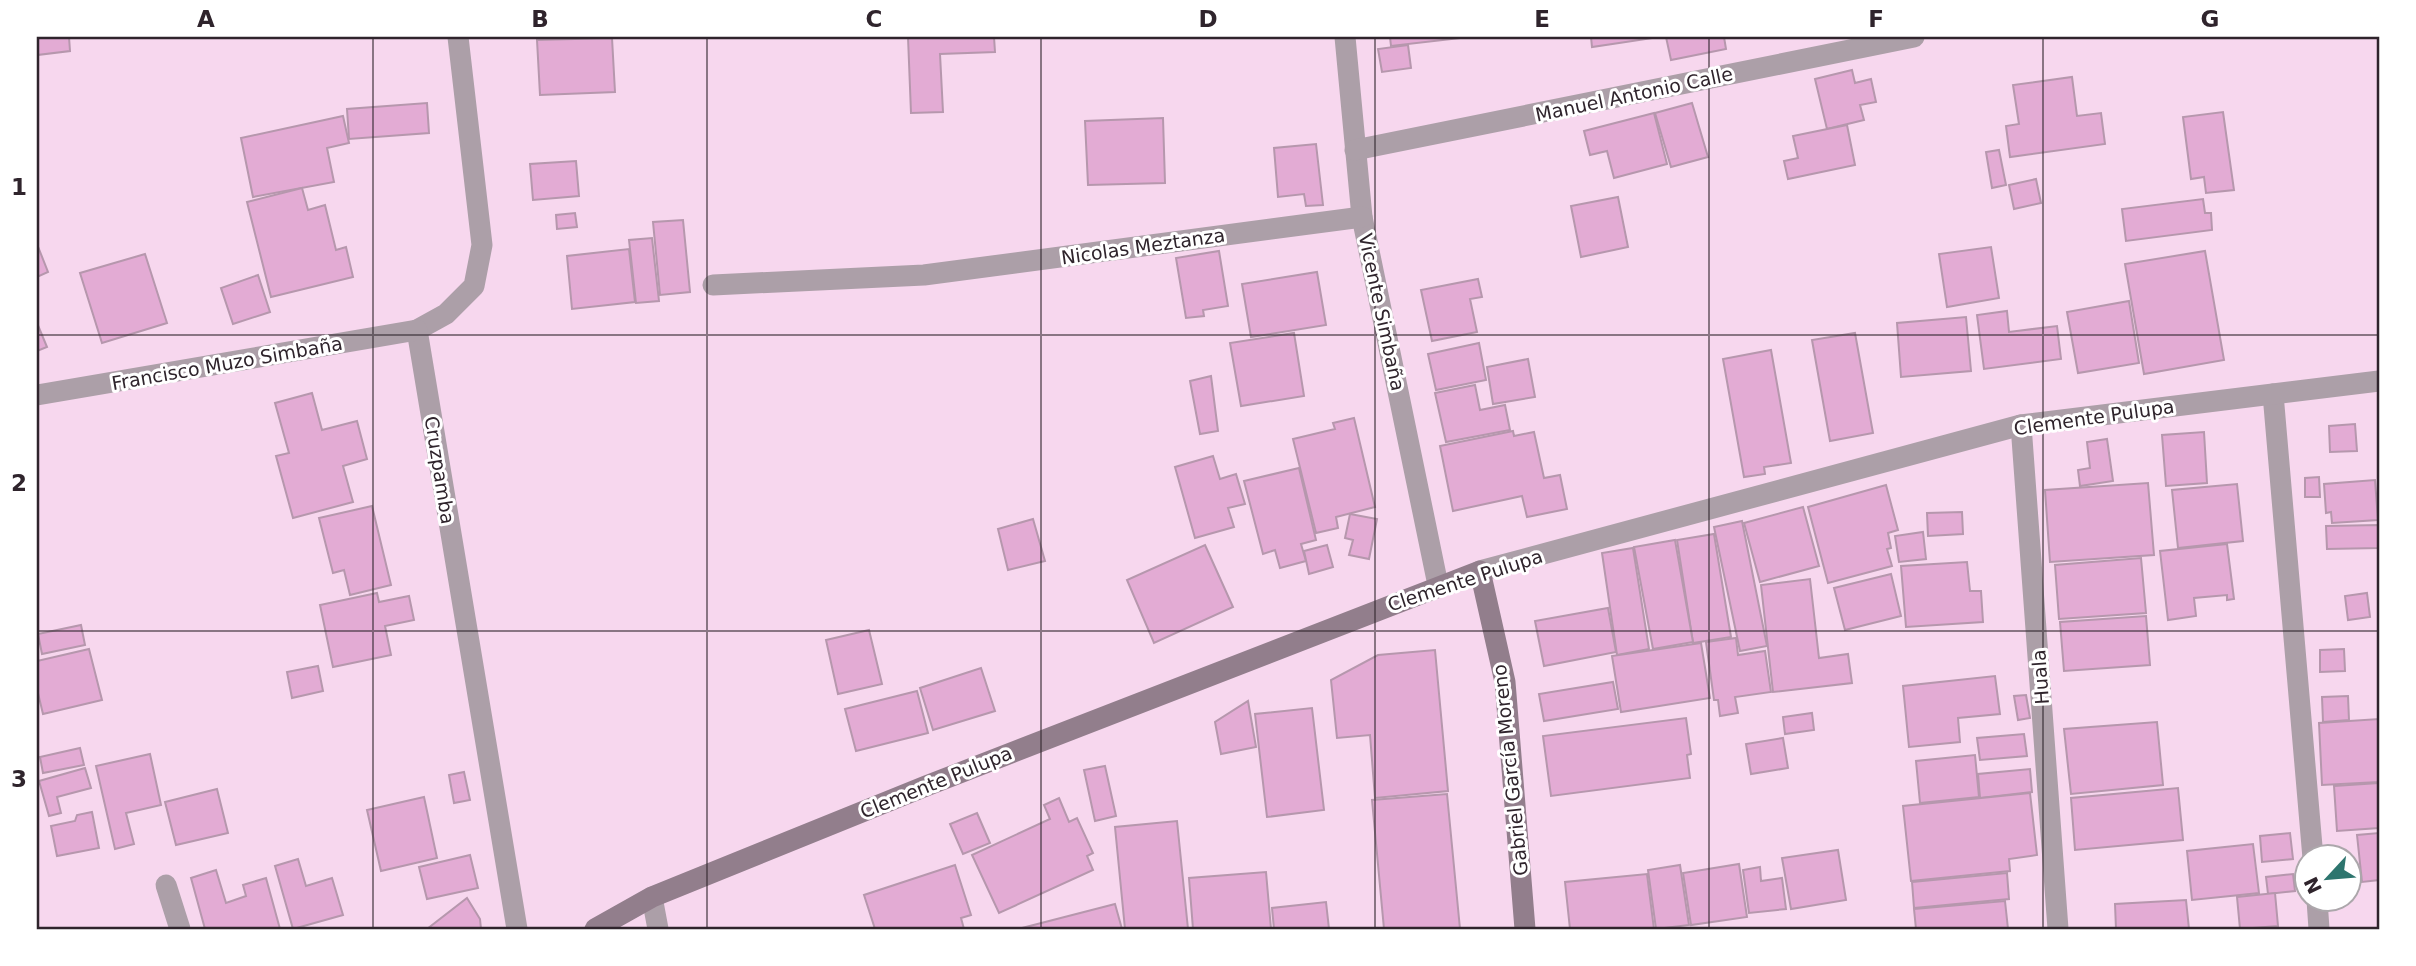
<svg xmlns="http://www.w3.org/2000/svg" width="2416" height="966" font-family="'DejaVu Sans',sans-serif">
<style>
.building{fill:#e3abd4;stroke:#b697ad;stroke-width:2}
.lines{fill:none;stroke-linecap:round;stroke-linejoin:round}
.street{stroke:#ac9fa8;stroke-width:21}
.secondary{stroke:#927e8c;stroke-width:21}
.grid{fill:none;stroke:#2f242c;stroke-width:2;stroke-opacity:0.55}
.labels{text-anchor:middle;stroke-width:6;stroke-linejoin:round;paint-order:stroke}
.street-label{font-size:19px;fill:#2f242c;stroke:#fff}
.neatline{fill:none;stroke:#2f242c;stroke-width:2.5}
.grid-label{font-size:23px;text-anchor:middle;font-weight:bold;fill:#2f242c}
</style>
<rect width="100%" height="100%" fill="#f7d7ee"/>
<g class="building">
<path d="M37 37H69L70 51 37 55Z"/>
<path d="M908 37H994L995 52 940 54 943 112 911 113Z"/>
<path d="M1390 37H1469L1391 46Z"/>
<path d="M1591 37H1653V38L1592 47Z"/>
<path d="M1666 37H1724L1726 49 1671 60Z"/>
<path d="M612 38 615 92 540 95 537 40Z"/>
<path d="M1408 45 1411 68 1382 72 1378 49Z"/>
<path d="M1852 70 1855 83 1871 79 1876 102 1860 105 1864 120 1827 129 1815 79Z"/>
<path d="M2072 77 2077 116 2101 113 2105 144 2010 157 2006 126 2019 124 2013 85Z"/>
<path d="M427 103 429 133 349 139 347 109Z"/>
<path d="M1692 103 1708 157 1671 167 1655 113Z"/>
<path d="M2223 112 2234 190 2206 193 2204 177 2191 179 2183 117Z"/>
<path d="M1654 113 1667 164 1614 178 1607 151 1590 155 1584 131Z"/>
<path d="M343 116 349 143 327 148 334 182 253 197 241 138Z"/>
<path d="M1163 118 1165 183 1088 185 1085 121Z"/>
<path d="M1847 125 1855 165 1788 179 1784 161 1798 158 1793 136Z"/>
<path d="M1316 144 1323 205 1306 206 1304 194 1278 197 1274 148Z"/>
<path d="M1999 150 2006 185 1992 188 1986 152Z"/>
<path d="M576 161 579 196 533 200 530 164Z"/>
<path d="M2036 179 2041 203 2014 209 2009 185Z"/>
<path d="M302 188 308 210 325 205 336 250 346 247 353 277 271 297 247 202Z"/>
<path d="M1618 197 1628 247 1581 257 1571 206Z"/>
<path d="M2203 199 2205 213H2211L2212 230 2126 241 2122 209Z"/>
<path d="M575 213 577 227 557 229 556 215Z"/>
<path d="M683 220 690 292 660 295 653 222Z"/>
<path d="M652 238 659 301 636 303 629 240Z"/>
<path d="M37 244 48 272 37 277Z"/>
<path d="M1991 247 1999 298 1947 307 1939 254Z"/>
<path d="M629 249 635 302 572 309 567 256Z"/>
<path d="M1219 251 1228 306 1203 310 1204 316 1186 318 1176 258Z"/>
<path d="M2205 251 2224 360 2144 374 2125 264Z"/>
<path d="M145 254 167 323 102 343 80 273Z"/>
<path d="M1317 272 1326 325 1251 337 1242 284Z"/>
<path d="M258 275 270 312 233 324 221 288Z"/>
<path d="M1478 279 1482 297 1470 299 1477 332 1432 341 1421 290Z"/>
<path d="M2129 301 2139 363 2078 373 2067 312Z"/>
<path d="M2007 311 2009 332 2057 326 2061 359 1984 369 1977 315Z"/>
<path d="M1966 317 1971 371 1901 377 1897 323Z"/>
<path d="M37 323 47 347 37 351Z"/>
<path d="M1294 333 1304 396 1241 406 1230 343Z"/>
<path d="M1855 333 1873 433 1830 441 1812 340Z"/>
<path d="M1479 343 1486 380 1436 390 1428 354Z"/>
<path d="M1771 350 1791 463 1764 467 1765 474 1744 477 1723 359Z"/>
<path d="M1528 359 1535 397 1493 404 1487 367Z"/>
<path d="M1211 376 1218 431 1200 434 1190 381Z"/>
<path d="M1475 385 1480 410 1505 405 1510 430 1446 442 1435 393Z"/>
<path d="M312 393 322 430 357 421 367 459 343 466 353 502 293 518 276 456 289 453 275 403Z"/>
<path d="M1354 418 1375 507 1336 517 1338 528 1316 533 1293 439 1335 429 1333 423Z"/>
<path d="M2355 424 2357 451 2330 452 2329 426Z"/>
<path d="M1513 431 1514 436 1534 432 1544 478 1560 475 1567 509 1527 517 1522 496 1453 511 1440 446Z"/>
<path d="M2204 432 2207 483 2166 486 2162 435Z"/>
<path d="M2107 439 2113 481 2080 486 2078 470 2090 468 2087 442Z"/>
<path d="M1213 456 1220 479 1236 474 1245 504 1228 508 1234 527 1195 538 1175 467Z"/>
<path d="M1299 468 1316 540 1301 544 1306 561 1280 568 1275 550 1263 554 1244 481Z"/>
<path d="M2319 477 2320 497H2305V478Z"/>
<path d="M2375 480 2378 520 2332 523 2331 512 2326 513 2324 484Z"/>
<path d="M2148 483 2154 555 2050 562 2045 490Z"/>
<path d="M2237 484 2243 541 2178 548 2172 490Z"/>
<path d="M1886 485 1898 530 1888 533 1891 548 1887 549 1892 566 1828 583 1808 507Z"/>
<path d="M372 506 391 585 350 595 344 570 333 573 319 518Z"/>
<path d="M1803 507 1819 566 1760 582 1744 523Z"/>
<path d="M1962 512 1963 534 1928 536 1927 513Z"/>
<path d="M1350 514 1377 519 1369 559 1349 555 1353 540 1345 538Z"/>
<path d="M1033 519 1045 561 1008 570 998 529Z"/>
<path d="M1742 521 1767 646 1740 651 1714 527Z"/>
<path d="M2379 525V548L2327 549 2326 526Z"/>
<path d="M1923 532 1926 559 1899 562 1895 536Z"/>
<path d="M1714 534 1731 637 1693 643 1677 540Z"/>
<path d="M1675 540 1693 642 1653 649 1634 547Z"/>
<path d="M2227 544 2234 599 2227 600V595L2194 598 2196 616 2168 620 2160 551Z"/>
<path d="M1205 545 1233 607 1154 643 1127 580Z"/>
<path d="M1327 545 1333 567 1309 574 1304 551Z"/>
<path d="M1633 548 1649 649 1617 655 1602 553Z"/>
<path d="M2141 558 2146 613 2059 619 2055 565Z"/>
<path d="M1967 562 1970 591H1981L1983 622 1906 627 1901 566Z"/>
<path d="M1891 574 1901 616 1845 630 1834 588Z"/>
<path d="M1810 579 1819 658 1848 654 1852 683 1773 692 1761 585Z"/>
<path d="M377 593 379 602 409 596 414 620 385 626 391 655 333 667 320 605Z"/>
<path d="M2367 593 2370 617 2348 620 2345 596Z"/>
<path d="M1608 608 1616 652 1544 666 1535 621Z"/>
<path d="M2146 616 2150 665 2064 671 2060 622Z"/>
<path d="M81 625 85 645 42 654 38 634Z"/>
<path d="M869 630 882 684 838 694 826 640Z"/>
<path d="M1736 638 1738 655 1765 651 1771 692 1735 697 1738 713 1720 716 1718 700H1714L1706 642Z"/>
<path d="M1701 643 1710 698 1621 712 1612 656Z"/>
<path d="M89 649 102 700 43 714 37 689V661Z"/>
<path d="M2344 649 2345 671 2320 672V650Z"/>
<path d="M1435 650 1448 791 1375 798 1370 735 1337 738 1331 680 1378 655Z"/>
<path d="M318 666 323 691 292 698 287 672Z"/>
<path d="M981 668 995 711 933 730 920 688Z"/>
<path d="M1995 676 2000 714 1958 718 1960 742 1909 747 1903 686Z"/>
<path d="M1613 682 1618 709 1544 721 1539 694Z"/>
<path d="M917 691 928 733 856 751 845 709Z"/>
<path d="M2026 695 2030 718 2018 720 2014 696Z"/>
<path d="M2348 696 2349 720 2323 722 2322 697Z"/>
<path d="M1248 701 1256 747 1221 754 1215 722Z"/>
<path d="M1312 708 1324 810 1267 817 1255 714Z"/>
<path d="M1812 713 1814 730 1785 734 1783 717Z"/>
<path d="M1686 718 1691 754 1687 755 1690 778 1551 796 1543 736Z"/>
<path d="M2379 719V782L2322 785 2319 723Z"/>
<path d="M2157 722 2163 785 2071 794 2064 729Z"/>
<path d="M2024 734 2027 756 1980 760 1977 738Z"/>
<path d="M1783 738 1788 768 1751 774 1746 744Z"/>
<path d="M80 748 84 765 43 773 40 757Z"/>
<path d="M150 754 161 805 126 813 134 844 115 849 96 766Z"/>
<path d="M1975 755 1979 797 1920 803 1916 761Z"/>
<path d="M1105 766 1116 816 1095 821 1084 770Z"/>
<path d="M85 768 91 788 57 797 61 813 49 816 39 781Z"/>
<path d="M2030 769 2032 792 1980 798 1978 774Z"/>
<path d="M464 772 470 800 454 803 449 775Z"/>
<path d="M2379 783V828L2337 831 2334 786Z"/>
<path d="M2178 788 2183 840 2075 850 2071 798Z"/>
<path d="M217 789 228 833 176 845 165 802Z"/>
<path d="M2030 793 2037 855 2009 859 2010 871 1911 881 1903 806Z"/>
<path d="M1447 794 1460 929H1384L1372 800Z"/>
<path d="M424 797 437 858 381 871 367 810Z"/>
<path d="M1059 798 1069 822 1077 818 1093 853 1087 856 1093 870 999 913 972 855 1050 819 1044 805Z"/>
<path d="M92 812 99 848 57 856 51 826 75 821 77 815Z"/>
<path d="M977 813 990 843 963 854 950 824Z"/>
<path d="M1177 821 1188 929H1125L1115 827Z"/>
<path d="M2290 833 2293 859 2262 862 2260 836Z"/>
<path d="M2379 833V880L2362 882 2357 835Z"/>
<path d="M2253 844 2259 893 2192 900 2187 851Z"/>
<path d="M1838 850 1846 900 1791 909 1782 858Z"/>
<path d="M470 855 478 888 427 899 419 867Z"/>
<path d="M298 859 306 886 332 878 343 915 293 929 275 866Z"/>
<path d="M1739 864 1747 917 1691 925 1683 873Z"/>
<path d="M955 865 971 915 961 918 964 929H875L864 895Z"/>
<path d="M1680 865 1689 925 1656 929 1648 870Z"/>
<path d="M1760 867 1761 881 1782 878 1786 909 1749 913 1743 870Z"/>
<path d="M216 870 226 903 246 896 243 885 266 878 280 929H205L191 878Z"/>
<path d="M1266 872 1271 929H1193L1189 878Z"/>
<path d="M2007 873 2009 899 1914 908 1912 882Z"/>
<path d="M1647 874 1654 929H1570L1565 882Z"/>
<path d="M2293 874 2295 891 2268 894 2266 877Z"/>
<path d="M2275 893 2278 926 2240 929 2237 897Z"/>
<path d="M467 898 480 919 481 929H427Z"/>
<path d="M2186 900 2189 929H2116L2115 904Z"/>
<path d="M2005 901 2008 929H1916L1914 909Z"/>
<path d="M1326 902 1329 929H1274L1272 908Z"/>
<path d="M1115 904 1122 929H1018Z"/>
</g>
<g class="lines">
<g class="street">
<path d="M458 37 482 245 474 286 446 314 417 330 517 929"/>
<path d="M1345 37 1362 217 1438 585"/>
<path d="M1355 150 1914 37"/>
<path d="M713 285 924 275 1362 217"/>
<path d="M2273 394 2313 858"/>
<path d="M37 395 417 330"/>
<path d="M2021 425 2058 929"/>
<path d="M1480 571 2021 425 2379 381"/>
<path d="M166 885 180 929"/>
<path d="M652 897 658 929"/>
<path d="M2317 900 2319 929"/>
</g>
<path class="secondary" d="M595 929 652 897 926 786 1480 571 1505 682 1525 929"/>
</g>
<path class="grid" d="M373 37V929M707 37V929M1041 37V929M1375 37V929M1709 37V929M2043 37V929M37 335H2379M37 631H2379"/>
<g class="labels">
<g class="street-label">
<text transform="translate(1634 94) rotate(-12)" y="7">Manuel Antonio Calle</text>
<text transform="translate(1143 246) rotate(-8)" y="7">Nicolas Meztanza</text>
<text transform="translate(1382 312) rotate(78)" y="7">Vicente Simbaña</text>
<text transform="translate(227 363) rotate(-10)" y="7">Francisco Muzo Simbaña</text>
<text transform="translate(2094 417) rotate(-8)" y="7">Clemente Pulupa</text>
<text transform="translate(440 470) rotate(81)" y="7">Cruzpamba</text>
<text transform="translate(1465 580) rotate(-18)" y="7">Clemente Pulupa</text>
<text transform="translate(2040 677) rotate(-94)" y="7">Huala</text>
<text transform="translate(1510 770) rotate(-96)" y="7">Gabriel García Moreno</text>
<text transform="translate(936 782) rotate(-22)" y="7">Clemente Pulupa</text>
</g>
</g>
<rect width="2416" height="966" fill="none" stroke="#ffffff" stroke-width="77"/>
<g transform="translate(2328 878) rotate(244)"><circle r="33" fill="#ffffff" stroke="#aca7ab" stroke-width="2"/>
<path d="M0-5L12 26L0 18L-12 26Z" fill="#2d756e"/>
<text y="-10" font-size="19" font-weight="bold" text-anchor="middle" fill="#2f242c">N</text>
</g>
<rect x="38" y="38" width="2340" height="890" class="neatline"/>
<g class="grid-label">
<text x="206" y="27">A</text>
<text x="540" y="27">B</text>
<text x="874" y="27">C</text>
<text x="1208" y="27">D</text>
<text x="1542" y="27">E</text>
<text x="1876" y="27">F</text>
<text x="2210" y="27">G</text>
<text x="19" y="195">1</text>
<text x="19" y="491">2</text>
<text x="19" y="787">3</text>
</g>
</svg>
